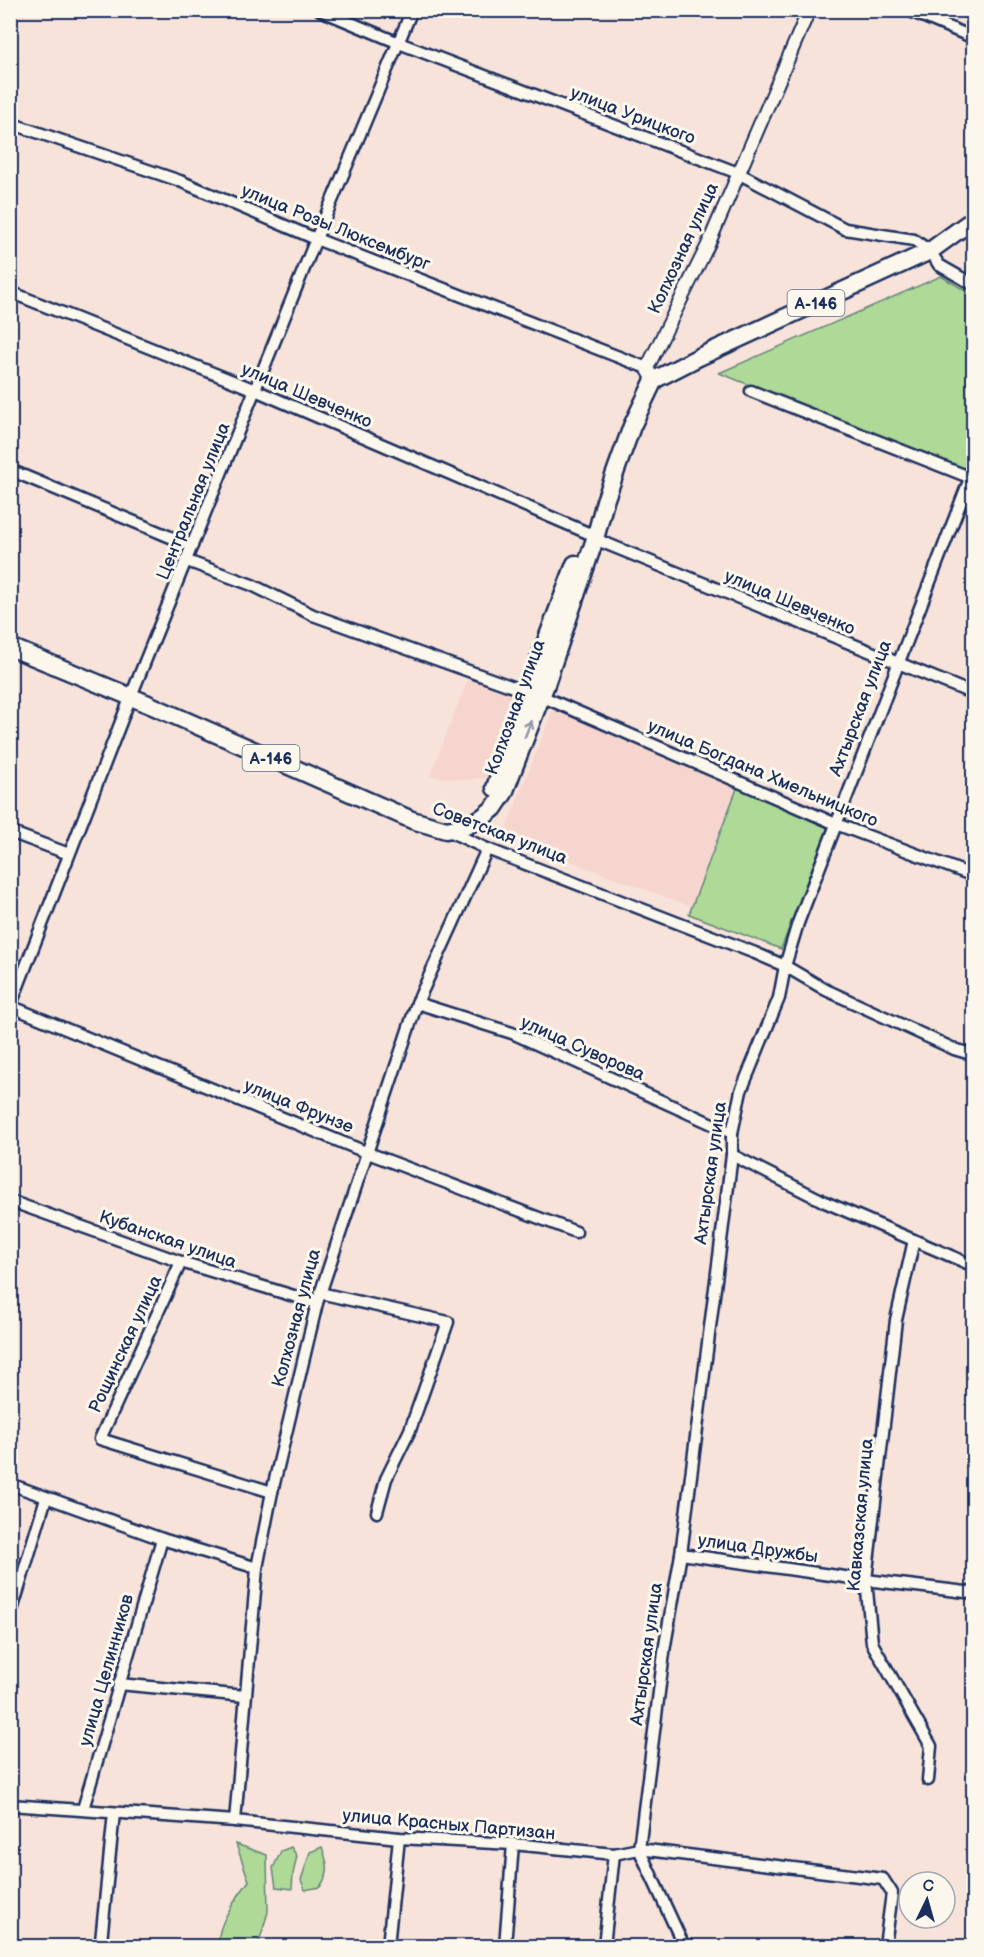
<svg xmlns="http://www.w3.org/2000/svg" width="984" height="1957" font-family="'Balsamiq Sans',sans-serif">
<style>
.built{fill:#f6d5cf}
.green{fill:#aed996;stroke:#64847a;stroke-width:1.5}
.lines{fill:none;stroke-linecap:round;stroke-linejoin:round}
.minor-casing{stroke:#1b2f5e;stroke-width:15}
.tertiary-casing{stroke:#1b2f5e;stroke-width:16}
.trunk-casing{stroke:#1b2f5e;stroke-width:21}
.minor{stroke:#fbf7ec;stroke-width:10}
.tertiary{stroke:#fbf7ec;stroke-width:12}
.trunk{stroke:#fbf7ec;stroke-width:16}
.oneway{stroke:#8b93a5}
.labels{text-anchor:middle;stroke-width:6;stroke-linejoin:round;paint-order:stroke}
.shield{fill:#fbf7ec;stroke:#5e6b89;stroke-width:1.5}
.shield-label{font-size:16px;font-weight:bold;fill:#1b2f5e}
.street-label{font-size:18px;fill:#1b2f5e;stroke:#fbf7ec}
</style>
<rect width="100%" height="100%" fill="#f8e3db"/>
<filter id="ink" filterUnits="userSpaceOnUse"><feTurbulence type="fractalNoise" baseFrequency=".0167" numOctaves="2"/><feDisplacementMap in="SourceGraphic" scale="12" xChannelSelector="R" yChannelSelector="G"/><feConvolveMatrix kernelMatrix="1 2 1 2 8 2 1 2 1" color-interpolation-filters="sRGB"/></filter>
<g filter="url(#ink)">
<g class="built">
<path d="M469 676 525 697 496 772 487 777 466 780 430 776Z"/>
<path d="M554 707 828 823 782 941 503 836Z"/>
</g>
<g class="green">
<path d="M941 276 973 295 974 455 969 471 719 373Z"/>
<path d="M738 786 829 824 781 949 689 914Z"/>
<path d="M236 1844 267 1855 268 1912 258 1946H218C217 1923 236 1899 249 1881Z"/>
<path d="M291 1847 297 1856 293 1874 292 1889 276 1887 273 1868 281 1851Z"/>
<path d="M322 1847C328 1865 331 1870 320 1887L305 1890 301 1880 310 1852Z"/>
</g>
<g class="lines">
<g class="minor-casing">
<g id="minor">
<path d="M320 10 399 43 738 173 845 229 914 240 930 251 939 265 974 285"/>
<path d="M908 10 974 38"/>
<path d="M10 123 180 181 316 239 647 368"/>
<path d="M10 292 255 390 588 533"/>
<path d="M751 391 974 479"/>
<path d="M10 470 192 546"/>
<path d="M595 539 974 694"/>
<path d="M187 561 252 585 313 615 527 692"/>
<path d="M541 696 836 824 974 876"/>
<path d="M447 830 487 849 755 953 785 966 826 990 954 1049 974 1055"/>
<path d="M10 832 69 854"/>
<path d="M417 1003 512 1033 732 1133"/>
<path d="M10 1006 368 1153 576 1232"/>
<path d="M10 1007 131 696 316 239 412 10"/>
<path d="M732 1155 825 1202 974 1266"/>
<path d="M10 1201 181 1262 317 1303"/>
<path d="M914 1240 896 1320 866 1580 872 1643 931 1746 928 1780"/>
<path d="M181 1262 100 1439 272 1492"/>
<path d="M320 1293 448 1322 410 1430 386 1479 377 1512"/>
<path d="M10 1484 162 1539 257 1568"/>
<path d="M681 1554 866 1580 974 1593"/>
<path d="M10 1617 46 1498"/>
<path d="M119 1684 245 1696"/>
<path d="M10 1805 235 1821 399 1838 513 1844 614 1854 639 1849 883 1879 892 1893 885 1946"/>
<path d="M83 1809 162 1539"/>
<path d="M235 1821 257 1568 272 1492 317 1303 417 1003 487 849"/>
<path d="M99 1946 101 1941 114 1813"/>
<path d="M388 1946 399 1838"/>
<path d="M505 1946 513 1844"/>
<path d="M604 1946 614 1854"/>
<path d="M684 1946 639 1849 665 1645 681 1554 732 1155V1133L741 1091 779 998 785 966 798 923 974 468"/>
</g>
</g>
<g class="tertiary-casing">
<path id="tertiary" d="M654 380 647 368 708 245 809 10"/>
</g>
<g class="trunk-casing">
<g id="trunk">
<path d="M10 647 148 704 412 820 446 830 466 826 483 817 494 808 504 793 546 684 595 539 605 501 632 426 654 380 699 357 930 251 974 219"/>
<path d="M495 788 518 716 575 564"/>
</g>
</g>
<use href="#minor" class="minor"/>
<use href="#tertiary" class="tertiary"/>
<use href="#trunk" class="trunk"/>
</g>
<defs><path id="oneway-shaft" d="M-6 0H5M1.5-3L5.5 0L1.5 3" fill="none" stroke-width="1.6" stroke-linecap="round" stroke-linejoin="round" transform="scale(1.5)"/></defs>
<use class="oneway" href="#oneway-shaft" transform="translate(528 729) rotate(-69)"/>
</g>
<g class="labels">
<g class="shield">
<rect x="787.5" y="290" width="57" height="26" rx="4.5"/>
<rect x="242.5" y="745" width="57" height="26" rx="4.5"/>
</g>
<g class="shield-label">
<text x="816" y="309">А-146</text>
<text x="271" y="764">А-146</text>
</g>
<g class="street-label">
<text transform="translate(633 115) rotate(21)" y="6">улица Урицкого</text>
<text transform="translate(336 227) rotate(22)" y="6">улица Розы Люксембург</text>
<text transform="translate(683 248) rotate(-65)" y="6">Колхозная улица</text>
<text transform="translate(307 395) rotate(23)" y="6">улица Шевченко</text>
<text transform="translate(193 501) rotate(-68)" y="6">Центральная улица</text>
<text transform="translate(790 602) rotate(23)" y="6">улица Шевченко</text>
<text transform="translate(515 707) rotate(-70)" y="6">Колхозная улица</text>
<text transform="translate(860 708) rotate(-69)" y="6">Ахтырская улица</text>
<text transform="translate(763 773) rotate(23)" y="6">улица Богдана Хмельницкого</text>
<text transform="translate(500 833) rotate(21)" y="6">Советская улица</text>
<text transform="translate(583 1048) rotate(24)" y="6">улица Суворова</text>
<text transform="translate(299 1106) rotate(22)" y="6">улица Фрунзе</text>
<text transform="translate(710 1173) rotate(-82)" y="6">Ахтырская улица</text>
<text transform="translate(168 1239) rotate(19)" y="6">Кубанская улица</text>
<text transform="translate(296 1318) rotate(-75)" y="6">Колхозная улица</text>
<text transform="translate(125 1344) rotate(-65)" y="6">Рощинская улица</text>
<text transform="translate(860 1515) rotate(-85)" y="6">Кавказская улица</text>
<text transform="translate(758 1548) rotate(8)" y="6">улица Дружбы</text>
<text transform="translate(646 1654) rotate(-82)" y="6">Ахтырская улица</text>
<text transform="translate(106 1670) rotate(-74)" y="6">улица Целинников</text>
<text transform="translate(449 1824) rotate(5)" y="6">улица Красных Партизан</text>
</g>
</g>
<rect width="984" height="1957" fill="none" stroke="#fbf7ec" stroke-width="36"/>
<rect x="18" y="18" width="948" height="1921" fill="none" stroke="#1b2f5e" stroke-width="2" filter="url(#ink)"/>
<g transform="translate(927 1900) rotate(5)"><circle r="28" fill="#fbf7ec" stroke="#a1a7b3" stroke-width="1.5"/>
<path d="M0-4.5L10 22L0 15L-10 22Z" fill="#1b2f5e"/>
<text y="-9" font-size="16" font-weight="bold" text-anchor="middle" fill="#1b2f5e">С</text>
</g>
</svg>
